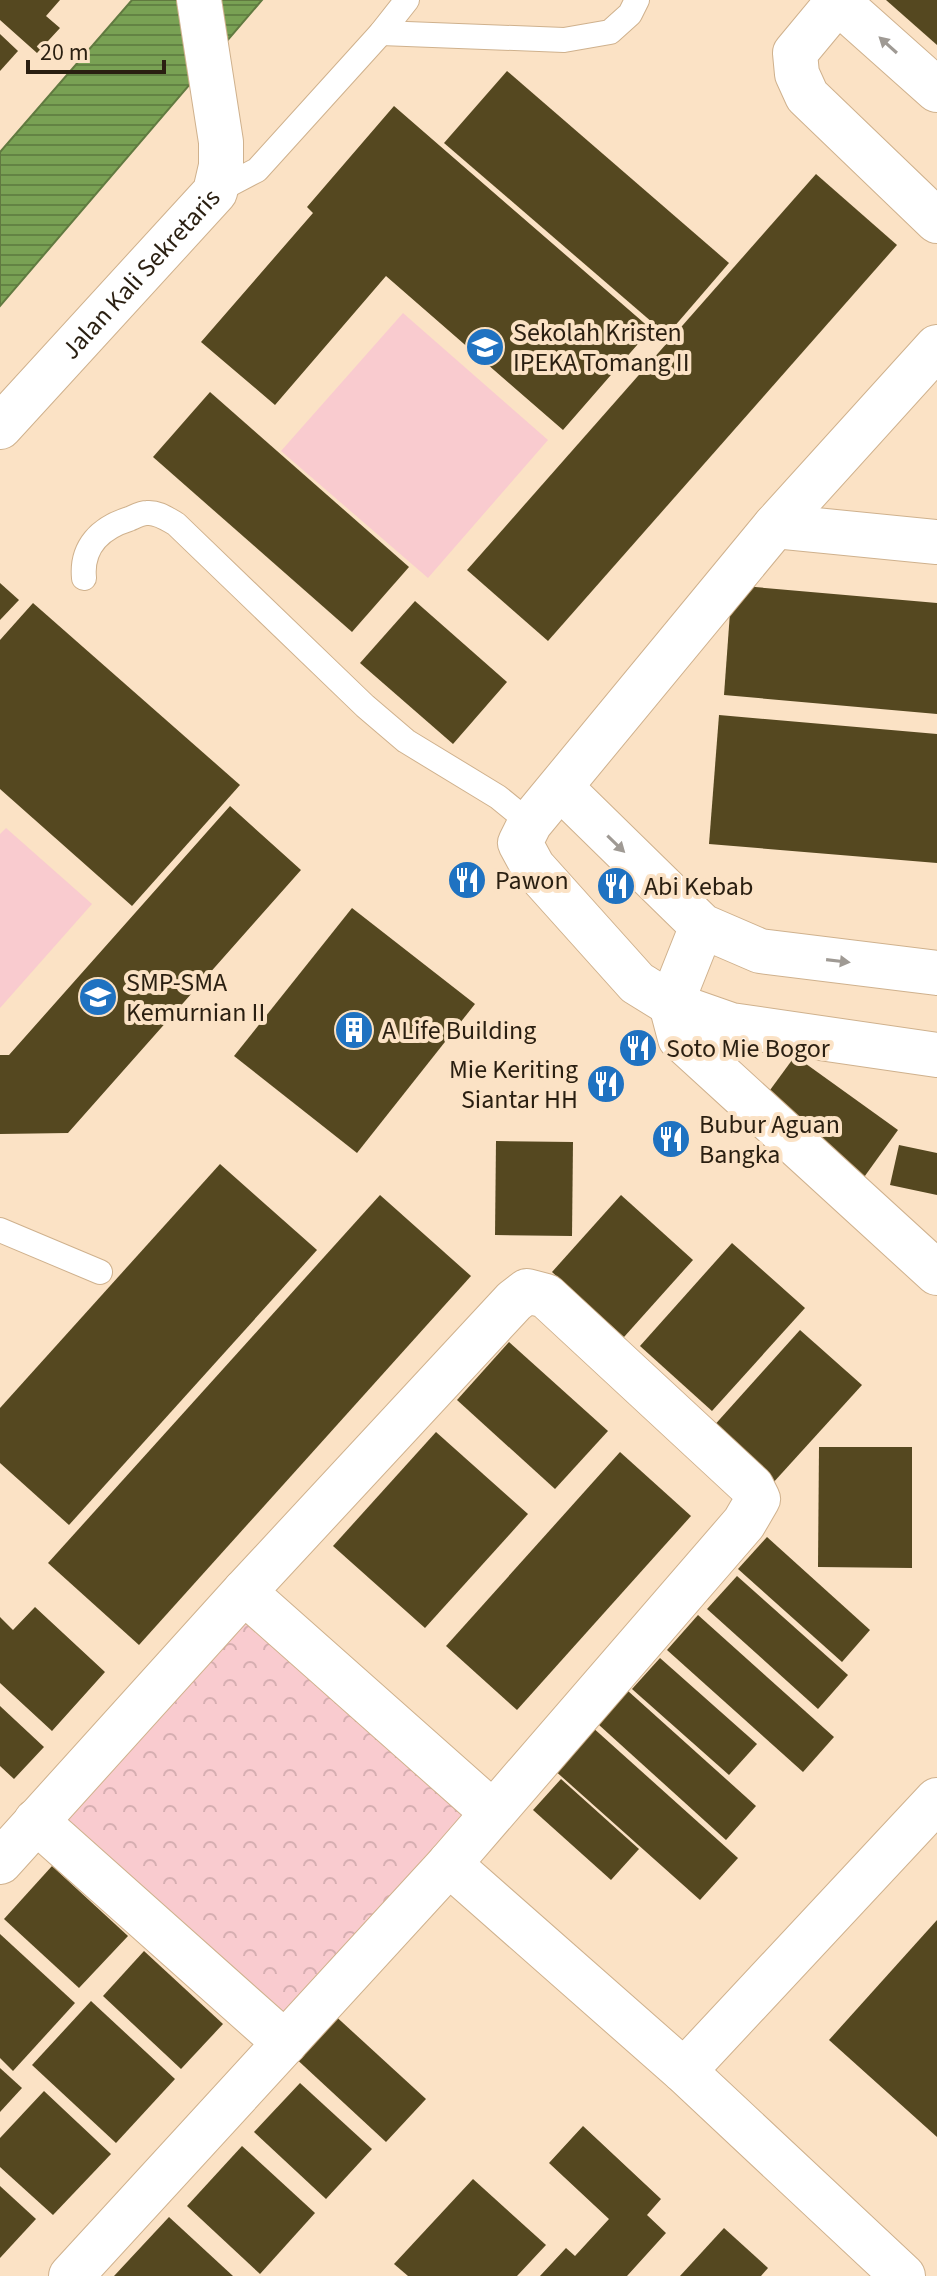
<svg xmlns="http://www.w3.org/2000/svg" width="937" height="2276" font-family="'Source Sans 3',sans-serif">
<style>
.park{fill:url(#park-crowns)}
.pitch{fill:#f9cbcf}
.water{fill:url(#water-rules);stroke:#617a40;stroke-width:2}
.building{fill:#554820}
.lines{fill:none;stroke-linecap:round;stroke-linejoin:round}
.lane-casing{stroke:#cfb18d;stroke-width:26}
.street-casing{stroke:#cfb18d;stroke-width:46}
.secondary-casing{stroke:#cfb18d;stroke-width:46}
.lane{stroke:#fff;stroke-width:24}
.street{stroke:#fff;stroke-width:44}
.secondary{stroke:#fff;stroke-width:44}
.oneway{fill:#9f9a94}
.labels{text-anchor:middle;stroke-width:8;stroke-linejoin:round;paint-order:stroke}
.street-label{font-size:26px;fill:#2a1f11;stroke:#fbe2c5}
.poi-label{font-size:26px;fill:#2a1f11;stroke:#fbe2c5;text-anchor:start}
</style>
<defs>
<pattern id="park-crowns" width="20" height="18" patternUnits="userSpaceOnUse" patternTransform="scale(2)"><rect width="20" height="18" fill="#f9cbcf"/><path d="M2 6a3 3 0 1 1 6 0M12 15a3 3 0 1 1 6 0" fill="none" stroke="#d6aeb1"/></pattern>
<pattern id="water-rules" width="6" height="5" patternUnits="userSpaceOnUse" patternTransform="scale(2)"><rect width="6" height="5" fill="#79a154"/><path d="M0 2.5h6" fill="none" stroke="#638344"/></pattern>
</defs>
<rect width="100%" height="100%" fill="#fbe2c5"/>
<path class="park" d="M243 1599 482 1811 284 2030 44 1818Z"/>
<g class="pitch">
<path d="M403 313 548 440 428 578 281 451Z"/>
<path d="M6 828 92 904 0 1008V834Z"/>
</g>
<path class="water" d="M132 0H262L0 306V152Z"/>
<g class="building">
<path d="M0 0H60L46 16 60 28 37 53 0 20Z"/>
<path d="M886 0H937V45Z"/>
<path d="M0 34 18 51 0 71Z"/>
<path d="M507 71 729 263 667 335 444 143Z"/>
<path d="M394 106 651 329 563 430 386 276 275 405 201 342 313 213 307 207Z"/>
<path d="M816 174 897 245 548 641 467 570Z"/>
<path d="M210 392 409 567 352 632 153 457Z"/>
<path d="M0 583 19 600 0 620Z"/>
<path d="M732 585 937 603V714L724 695Z"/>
<path d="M415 601 507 682 453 744 360 663Z"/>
<path d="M33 603 240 785 132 906 0 789V640Z"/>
<path d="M719 715 937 734V863L709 844Z"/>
<path d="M230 806 301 870 68 1133 0 1134V1055H9Z"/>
<path d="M352 908 475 1004 357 1153 234 1056Z"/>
<path d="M795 1056 898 1130 862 1180 759 1105Z"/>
<path d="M496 1141 573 1142 572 1236 495 1235Z"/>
<path d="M899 1145 937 1153V1195L890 1185Z"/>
<path d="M220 1164 317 1250 69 1525 0 1463V1408Z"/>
<path d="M380 1195 471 1276 139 1645 48 1563Z"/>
<path d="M621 1195 693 1260 624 1337 552 1272Z"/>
<path d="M732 1243 805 1308 712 1411 640 1346Z"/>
<path d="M800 1330 862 1385 772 1484 711 1429Z"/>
<path d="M509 1342 608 1431 555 1489 457 1400Z"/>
<path d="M436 1432 528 1514 425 1628 333 1546Z"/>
<path d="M819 1447H912V1568L818 1567Z"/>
<path d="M620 1452 691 1516 517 1710 446 1646Z"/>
<path d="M767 1537 870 1630 842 1662 738 1569Z"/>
<path d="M737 1576 848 1675 818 1709 707 1609Z"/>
<path d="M35 1607 105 1672 52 1731 0 1683V1617L13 1630Z"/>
<path d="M698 1615 834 1737 803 1772 667 1650Z"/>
<path d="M660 1658 757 1744 729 1775 632 1689Z"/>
<path d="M618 1682 756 1806 726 1840 588 1715Z"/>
<path d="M0 1706 44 1747 14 1779 0 1766Z"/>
<path d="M581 1717 738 1858 700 1900 543 1760Z"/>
<path d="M561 1779 639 1849 611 1880 533 1810Z"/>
<path d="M52 1866 128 1936 79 1988 4 1919Z"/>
<path d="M937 1920V2137L829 2040Z"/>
<path d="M0 1934 75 2003 13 2071 0 2058Z"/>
<path d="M144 1951 223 2024 181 2069 103 1996Z"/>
<path d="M91 2001 175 2079 116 2143 32 2065Z"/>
<path d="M330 2011 426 2099 386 2142 291 2054Z"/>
<path d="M0 2068 22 2088 0 2112Z"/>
<path d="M300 2083 372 2149 326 2199 254 2132Z"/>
<path d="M44 2091 111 2154 53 2215 0 2167V2138Z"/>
<path d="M583 2126 661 2199 647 2215 666 2233 627 2276H540L566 2248 575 2256 609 2219 549 2163Z"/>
<path d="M242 2146 315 2213 260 2274 187 2206Z"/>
<path d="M473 2179 546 2245 517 2276H408L394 2264Z"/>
<path d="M0 2186 36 2219 0 2258Z"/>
<path d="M169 2217 233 2276H114Z"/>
<path d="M724 2228 768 2268 761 2276H680Z"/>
</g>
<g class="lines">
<g class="lane-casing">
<g id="lane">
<path d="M381 33 564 40 610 32 630 14 637 0"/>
<path d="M215 192 257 170 381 33 407 0"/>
<path d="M84 578C81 547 100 528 129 519 134 517 141 513 147 513 158 512 167 519 176 524L365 706 406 741 498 797 530 823"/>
<path d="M0 1230 100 1272"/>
</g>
</g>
<g class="street-casing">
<g id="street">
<path d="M836 0 937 90"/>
<path d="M839 0 795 53 797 74 807 96 937 221"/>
<path d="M937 347 775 526 530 823 520 843 533 867 637 983 671 1004 731 1025 937 1055"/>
<path d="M775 526 937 542"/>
<path d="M561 788 702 926 760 951 937 973"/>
<path d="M702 926 671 1004 680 1038 937 1273"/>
<path d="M244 1592 492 1812"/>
<path d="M36 1821 285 2043"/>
<path d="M0 1862 244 1592 514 1301 527 1291 546 1296 752 1487 758 1499 744 1523 449 1864 71 2276"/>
<path d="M449 1864 684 2071 903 2276"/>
<path d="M684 2071 937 1800"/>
</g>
</g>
<g class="secondary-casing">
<g id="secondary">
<path id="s1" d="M0 427 215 192 221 166V142L199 0"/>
</g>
</g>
<use href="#lane" class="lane"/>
<use href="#street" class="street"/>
<use href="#secondary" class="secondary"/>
</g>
<defs><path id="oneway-solid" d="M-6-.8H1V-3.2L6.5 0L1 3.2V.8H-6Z" transform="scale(2)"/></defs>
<g class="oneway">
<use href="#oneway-solid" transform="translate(888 45) rotate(-138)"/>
<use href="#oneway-solid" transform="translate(616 844) rotate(44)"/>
<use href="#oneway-solid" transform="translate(838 961) rotate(7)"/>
</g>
<defs>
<g id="school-disc" transform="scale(2)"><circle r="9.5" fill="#1f72c1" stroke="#fbe2c5"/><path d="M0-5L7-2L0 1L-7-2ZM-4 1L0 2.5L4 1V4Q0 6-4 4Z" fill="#fff"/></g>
<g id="restaurant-disc" transform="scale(2)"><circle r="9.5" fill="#1f72c1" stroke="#fbe2c5"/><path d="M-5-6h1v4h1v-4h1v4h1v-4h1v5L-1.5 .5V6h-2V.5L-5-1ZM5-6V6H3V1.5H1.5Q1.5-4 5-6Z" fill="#fff"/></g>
<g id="building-disc" transform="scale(2)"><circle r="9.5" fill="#1f72c1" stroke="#fbe2c5"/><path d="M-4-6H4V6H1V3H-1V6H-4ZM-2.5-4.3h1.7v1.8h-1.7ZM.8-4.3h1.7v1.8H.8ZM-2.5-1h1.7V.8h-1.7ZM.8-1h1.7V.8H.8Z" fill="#fff"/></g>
</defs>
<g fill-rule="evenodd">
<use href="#school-disc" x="485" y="347"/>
<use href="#restaurant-disc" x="467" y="880"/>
<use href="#restaurant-disc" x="616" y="886"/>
<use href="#school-disc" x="98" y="997"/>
<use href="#building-disc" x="354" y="1030"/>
<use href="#restaurant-disc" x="638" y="1048"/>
<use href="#restaurant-disc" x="606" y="1084"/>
<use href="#restaurant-disc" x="671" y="1139"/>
</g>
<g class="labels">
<g class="street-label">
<text dy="9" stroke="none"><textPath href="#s1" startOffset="208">Jalan Kali Sekretaris</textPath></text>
</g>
<g class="poi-label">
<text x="513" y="341">Sekolah Kristen<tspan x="513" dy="30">IPEKA Tomang II</tspan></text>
<text x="495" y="889">Pawon</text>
<text x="644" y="895">Abi Kebab</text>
<text x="126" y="991">SMP-SMA<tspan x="126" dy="30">Kemurnian II</tspan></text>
<text x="382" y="1039">A Life Building</text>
<text x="666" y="1057">Soto Mie Bogor</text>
<text x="578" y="1078" text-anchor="end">Mie Keriting<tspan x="578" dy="30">Siantar HH</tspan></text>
<text x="699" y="1133">Bubur Aguan<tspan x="699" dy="30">Bangka</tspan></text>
</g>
</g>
<path d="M28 60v12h136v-12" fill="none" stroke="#2a1f11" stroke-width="4"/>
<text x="40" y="60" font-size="24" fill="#2a1f11" stroke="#fbe2c5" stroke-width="6" paint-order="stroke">20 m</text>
</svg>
